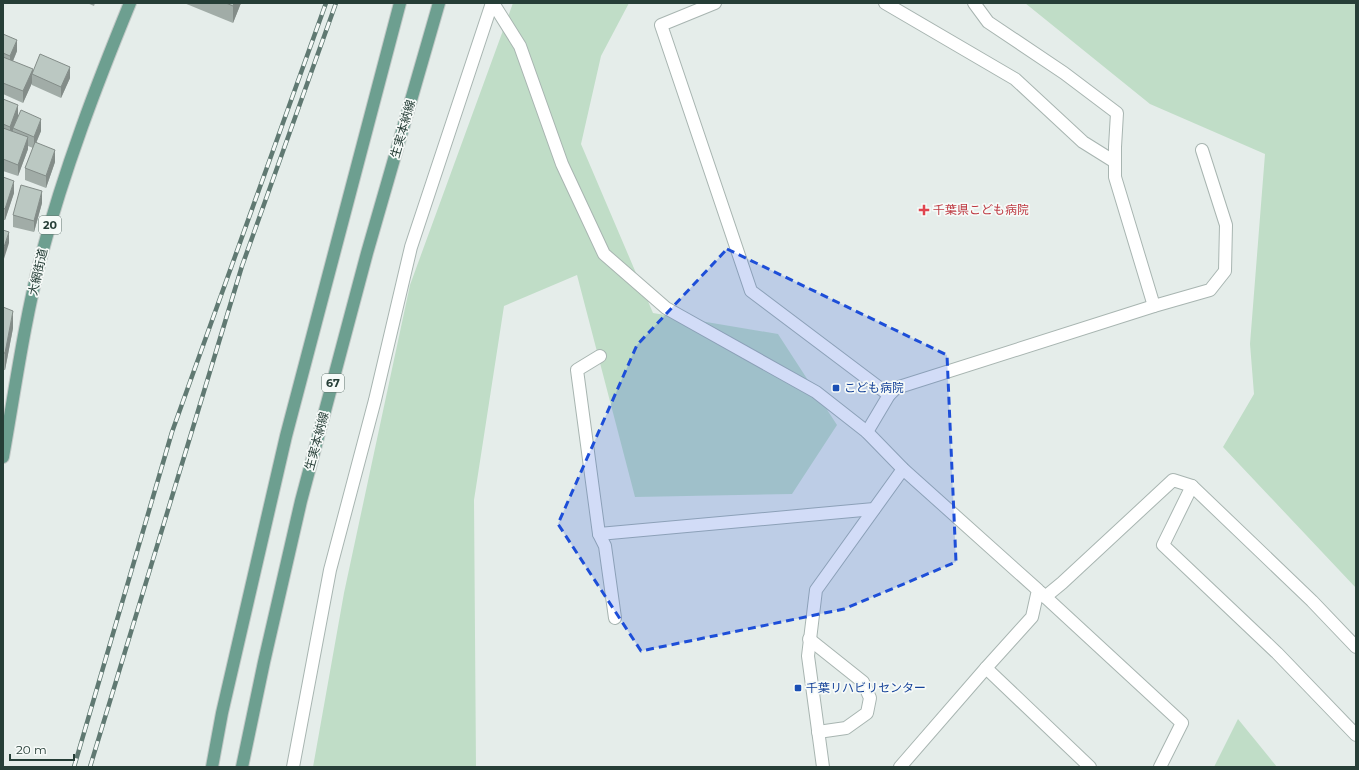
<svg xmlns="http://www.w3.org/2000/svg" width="1359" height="770" font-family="Montserrat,'Noto Sans JP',sans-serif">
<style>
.green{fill:#c0ddc7}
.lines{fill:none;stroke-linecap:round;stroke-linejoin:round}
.lane-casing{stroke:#a8b5b1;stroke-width:14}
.street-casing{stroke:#a8b5b1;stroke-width:14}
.primary-casing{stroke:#c2c9c7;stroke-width:14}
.lane{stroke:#fff;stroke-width:12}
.street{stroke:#fff;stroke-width:12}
.primary{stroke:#6d9f90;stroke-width:12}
.rail-casing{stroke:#607972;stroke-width:4.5}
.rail{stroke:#f6faf8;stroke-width:3;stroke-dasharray:9;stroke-linecap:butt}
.wall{fill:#a1aca7}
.shaded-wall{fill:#838c88}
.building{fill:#bbc8c2;stroke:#838c88}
.marked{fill:#1d4ed8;fill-opacity:0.2;stroke:#1d4ed8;stroke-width:3;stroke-dasharray:8 5;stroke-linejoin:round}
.health-dot{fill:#e0444e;stroke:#f6faf8;stroke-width:1.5}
.transit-dot{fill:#1a4fb4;stroke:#f6faf8;stroke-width:1.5}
.labels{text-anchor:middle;stroke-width:3.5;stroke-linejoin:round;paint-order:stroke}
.shield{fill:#f6faf8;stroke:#647671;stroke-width:1}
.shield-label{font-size:11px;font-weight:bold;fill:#263e37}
.street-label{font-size:12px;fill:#263e37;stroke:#f6faf8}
.health-label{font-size:12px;fill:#be3a42;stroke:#f6faf8;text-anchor:start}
.transit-label{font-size:12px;fill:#164399;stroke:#f6faf8;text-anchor:start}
</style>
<rect width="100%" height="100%" fill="#e5edea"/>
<g class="green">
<path d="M513 3H629L601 56 581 144 653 313 778 334 837 425 792 494 635 497 577 275 504 306 474 500 476 767H313L344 593 410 285Z"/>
<path d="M1025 3H1356V588L1223 447 1254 394 1250 344 1265 154 1150 104Z"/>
<path d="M1238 719 1277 767H1214Z"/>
</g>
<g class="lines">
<g class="lane-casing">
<g id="lane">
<path d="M715 3 661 25 751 291 889 395"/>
<path d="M885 3 1015 79 1083 142 1115 162"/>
<path d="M974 3 988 22 1064 73 1117 113 1115 147V177L1154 306"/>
<path d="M600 356 577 370 599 534 605 546 615 618"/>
<path d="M867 432 889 395 896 388 1154 306 1210 290 1225 271 1226 225 1202 150"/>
<path d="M1192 486 1163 545 1277 653 1356 735"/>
<path d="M599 534 874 509"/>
<path d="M1040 592 1182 723 1160 767"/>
<path d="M1045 597 1062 583 1173 480 1192 486 1312 601 1356 647"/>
<path d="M809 639 863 682 870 698 867 713 846 728 818 732"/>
<path d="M986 668 1090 767"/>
<path d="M823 767 808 656 816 590 903 469"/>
</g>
</g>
<g class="street-casing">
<g id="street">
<path d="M493 3 520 46 562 164 604 254 666 308 816 392 867 432 903 469 1038 590 1032 617 986 668 900 767"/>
<path d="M293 767 330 570 375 400 411 247 492 3"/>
</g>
</g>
<g class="primary-casing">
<g id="primary">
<path d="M3 457C15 390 24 323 41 257 64 170 96 86 130 3"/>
<path d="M212 767 222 713 286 436 400 3"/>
<path d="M242 767 264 662 301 501 367 253 439 3"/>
</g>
</g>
<use href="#lane" class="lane"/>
<use href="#street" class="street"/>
<use href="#primary" class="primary"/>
<g class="rail-casing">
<g id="rail">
<path d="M74 767 172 432 326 3"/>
<path d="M90 767 242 266 336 3"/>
</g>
</g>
<use href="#rail" class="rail"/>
</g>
<g class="wall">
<path d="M87 3H95L94 6Z"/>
<path d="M184 3H241L233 23Z"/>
<path d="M3 34 17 51 13 61 33 72 70 78 61 98 32 85V83L23 103 3 94Z"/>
<path d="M3 99 18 115 41 131 36 143 55 162 46 188 25 180V168L33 148 28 146V149L18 176 3 171Z"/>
<path d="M3 177 14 193 5 220H3Z"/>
<path d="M42 203 34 232 13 227V215Z"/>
<path d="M3 307 13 328 5 370H3Z"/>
</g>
<g class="shaded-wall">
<path d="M234 3H241L233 23V6Z"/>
<path d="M17 40V51L10 68V56Z"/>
<path d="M70 67V78L61 98V87Z"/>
<path d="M33 69V74H32V83L23 103V91Z"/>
<path d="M18 105V117L13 128V130L10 138V127Z"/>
<path d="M41 119V131L34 148V137Z"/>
<path d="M28 137V149L18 176V165Z"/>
<path d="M55 150V162L46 188V176Z"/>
<path d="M14 181V193L5 220V209Z"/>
<path d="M42 191V203L34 232V221Z"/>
<path d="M9 232V243L3 262V250Z"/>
<path d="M13 311V328L5 370V353Z"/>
</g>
<g class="building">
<path d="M226 3H234L233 6Z"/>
<path d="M3 34 17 40 10 56 3 53Z"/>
<path d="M40 54 70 67 61 87 32 74Z"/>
<path d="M3 57 33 69 23 91 3 83Z"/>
<path d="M3 99 18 105 10 127 3 124Z"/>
<path d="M21 110 41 119 34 137 13 128Z"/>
<path d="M3 128 28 137 18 165 3 159Z"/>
<path d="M35 142 55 150 46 176 25 168Z"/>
<path d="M3 177 14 181 5 209 3 208Z"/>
<path d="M21 185 42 191 34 221 13 215Z"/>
<path d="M3 230 9 232 3 250Z"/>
<path d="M3 307 13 311 5 353H3Z"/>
</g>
<path class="marked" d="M727 249 947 355 956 562 844 609 641 651 558 524 637 345Z"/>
<path class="health-dot" d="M922 204h4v4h4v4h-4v4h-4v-4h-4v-4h4z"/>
<g class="transit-dot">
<rect x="832" y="384" width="8" height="8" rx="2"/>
<rect x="794" y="684" width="8" height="8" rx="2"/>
</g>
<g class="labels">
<g class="shield">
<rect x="39" y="216" width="22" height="18" rx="3"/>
<rect x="322" y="374" width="22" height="18" rx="3"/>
</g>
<g class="shield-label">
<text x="50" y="229">20</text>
<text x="333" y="387">67</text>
</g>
<g class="street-label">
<text transform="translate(403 129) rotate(-74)" y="4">生実本納線</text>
<text transform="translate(38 272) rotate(-77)" y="4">大網街道</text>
<text transform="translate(317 441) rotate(-75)" y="4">生実本納線</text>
</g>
<g class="health-label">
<text x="933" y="214">千葉県こども病院</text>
</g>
<g class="transit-label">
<text x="844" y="392">こども病院</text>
<text x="806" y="692">千葉リハビリセンター</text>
</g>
</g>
<rect width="1359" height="770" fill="none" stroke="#263e37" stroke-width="8"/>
<path d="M10 754v6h64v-6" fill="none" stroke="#263e37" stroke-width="2"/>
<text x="16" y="754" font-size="12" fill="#263e37" stroke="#f6faf8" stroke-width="3" paint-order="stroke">20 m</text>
</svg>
